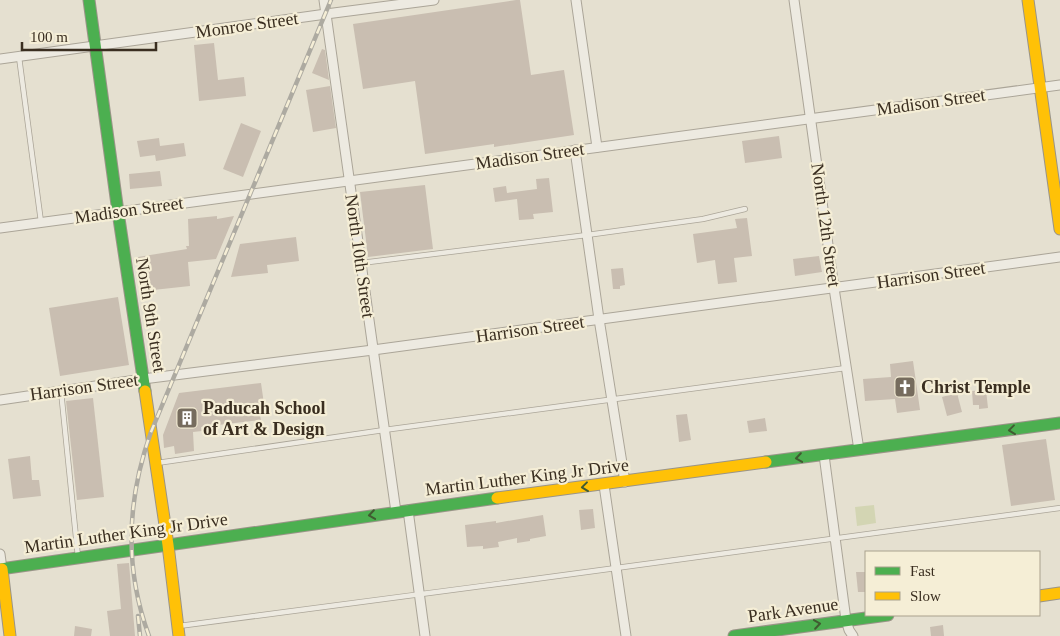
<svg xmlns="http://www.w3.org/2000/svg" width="1060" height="636" font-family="'Times New Roman',serif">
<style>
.green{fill:#d3d5b3}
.building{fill:#c9beb1}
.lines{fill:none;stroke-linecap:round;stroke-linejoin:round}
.lane-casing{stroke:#aba598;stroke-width:6}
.street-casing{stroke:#aba598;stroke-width:11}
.fast-casing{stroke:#9a9488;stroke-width:13}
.slow-casing{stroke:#9a9488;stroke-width:13}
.lane{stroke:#edeae1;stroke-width:4.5}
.street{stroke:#edeae1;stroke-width:9}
.fast{stroke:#4caf50;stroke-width:11}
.slow{stroke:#ffc107;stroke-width:11}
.rail-casing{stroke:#adaaa1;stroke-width:4.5}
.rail{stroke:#f5eed6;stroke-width:2.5;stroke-dasharray:8;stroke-linecap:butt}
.oneway{stroke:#405b31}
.labels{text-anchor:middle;stroke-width:4.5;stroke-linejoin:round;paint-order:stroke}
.street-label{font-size:18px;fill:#3a2e20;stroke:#f5eed6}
.poi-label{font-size:18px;font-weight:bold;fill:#3a2e20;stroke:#f5eed6;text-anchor:start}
</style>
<rect width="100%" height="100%" fill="#e5e0d0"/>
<path class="green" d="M874 505 876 523 857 526 855 507Z"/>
<g class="building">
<path d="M516 0H520L531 75 564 70 574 135 494 147V144L425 154 415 81 363 89 353 24Z"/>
<path d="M214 43 218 80 244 77 246 96 199 101 194 45Z"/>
<path d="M322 49 325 50 329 80 312 73Z"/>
<path d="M330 86 336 128 313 132 306 90Z"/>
<path d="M241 123 261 131 243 177 223 169Z"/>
<path d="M779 136 782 158 745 163 742 141Z"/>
<path d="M159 138 160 146 184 143 186 156 156 161 155 155 140 157 137 141Z"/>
<path d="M160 171 162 186 130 189 129 174Z"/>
<path d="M549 178 553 212 533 214 534 219 519 220 517 199 495 202 493 188 506 186 507 193 537 189 536 179Z"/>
<path d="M425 185 433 249 368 257 360 192Z"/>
<path d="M217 216V219L234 216 216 259 188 262 190 286 144 291 138 257 187 249 186 246H189L188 219Z"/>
<path d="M747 218 752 256 734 258 737 282 718 284 715 260 697 263 693 234 737 228 735 219Z"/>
<path d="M296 237 299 261 267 265 268 273 231 277 240 244Z"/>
<path d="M819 256 822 272 795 276 793 259Z"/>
<path d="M623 268 625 285 620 286V289H613L611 269Z"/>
<path d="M118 297 129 365 60 376 49 308Z"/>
<path d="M913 361 920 410 897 413 895 399 865 401 863 379 891 377 890 364Z"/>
<path d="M261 383 265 411H259L261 420 201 427 202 431 193 432 194 451 175 454 174 446 164 448 163 435 179 393Z"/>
<path d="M986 390 988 408 979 409V405H973L972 391Z"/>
<path d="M957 393 962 412 947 416 942 397Z"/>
<path d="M93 398 104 497 77 500 66 401Z"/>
<path d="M687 414 691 440 679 442 676 415Z"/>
<path d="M765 418 767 431 749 433 747 421Z"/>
<path d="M1046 439 1055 500 1011 506 1002 445Z"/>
<path d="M30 456 32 480H39L41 496 13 499 8 459Z"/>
<path d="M593 509 595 528 581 530 579 510Z"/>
<path d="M543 515 546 536 530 539V541L517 543V538L498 542 499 547 483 549V546L467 547 465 525 496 521V523Z"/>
<path d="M129 563 135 636H110L107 611 121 609 117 564Z"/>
<path d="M856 572H866V592H858Z"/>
<path d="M943 625 944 636H931L930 627Z"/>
<path d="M75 626 92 629 91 636H74Z"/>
</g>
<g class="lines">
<g class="lane-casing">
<g id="lane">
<path d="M19 57 41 222"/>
<path d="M361 263 587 235 703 219 745 209"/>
<path d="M61 391 78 557"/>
<path d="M157 463 384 430 846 368"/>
<path d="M179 626C473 589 766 546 1060 508"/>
</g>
</g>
<g class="street-casing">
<g id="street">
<path d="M324 0 396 512"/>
<path d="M576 0 597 147"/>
<path d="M794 0 834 288 859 450"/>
<path d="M0 59 326 14 434 0"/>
<path d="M575 150 599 319 625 482"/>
<path d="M0 228 1060 85"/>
<path d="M0 400 143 379 373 350 1060 257"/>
<path d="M824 455 846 620 849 630 853 636"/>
<path d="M604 485 626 636"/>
<path d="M408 510 425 636"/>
<path d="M0 554 2 569"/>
</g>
</g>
<g class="fast-casing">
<g id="fast">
<path d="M89 0 118 212 145 391"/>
<path d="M766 462 1060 423"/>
<path d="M0 569 497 498"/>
<path d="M734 636 888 615"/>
</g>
</g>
<g class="slow-casing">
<g id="slow">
<path d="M1028 0 1060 229"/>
<path d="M145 391 168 545 179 636"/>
<path d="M497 498 766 462"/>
<path d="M2 569 10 636"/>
<path d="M1039 596 1060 593"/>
</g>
</g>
<use href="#lane" class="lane"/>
<use href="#street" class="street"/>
<use href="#fast" class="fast"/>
<use href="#slow" class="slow"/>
<g class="rail-casing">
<g id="rail">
<path d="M138 616 140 636"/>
<path d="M149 636C124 568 127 499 151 432L331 0"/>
</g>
</g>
<use href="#rail" class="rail"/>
</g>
<defs><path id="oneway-chevron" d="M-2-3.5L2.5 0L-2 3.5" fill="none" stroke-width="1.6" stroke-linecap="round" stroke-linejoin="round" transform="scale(1.25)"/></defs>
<g class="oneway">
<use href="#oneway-chevron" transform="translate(1012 430) rotate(173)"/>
<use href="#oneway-chevron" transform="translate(799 458) rotate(172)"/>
<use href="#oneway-chevron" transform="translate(585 487) rotate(173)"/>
<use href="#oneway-chevron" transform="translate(372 515) rotate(172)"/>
<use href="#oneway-chevron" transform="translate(817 624) rotate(-8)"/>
</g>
<defs>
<g id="church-square" transform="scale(1.125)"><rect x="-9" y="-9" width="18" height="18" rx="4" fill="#766c5e" stroke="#f5eed6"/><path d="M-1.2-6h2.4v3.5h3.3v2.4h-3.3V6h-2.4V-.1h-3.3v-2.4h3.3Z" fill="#fff"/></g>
<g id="building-square" transform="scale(1.125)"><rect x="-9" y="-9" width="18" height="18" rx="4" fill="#766c5e" stroke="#f5eed6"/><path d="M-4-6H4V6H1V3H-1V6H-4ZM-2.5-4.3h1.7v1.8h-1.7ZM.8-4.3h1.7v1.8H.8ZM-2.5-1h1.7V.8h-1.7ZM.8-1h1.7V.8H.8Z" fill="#fff"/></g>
</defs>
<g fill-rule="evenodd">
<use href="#church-square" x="905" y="387"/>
<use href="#building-square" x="187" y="418"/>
</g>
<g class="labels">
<g class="street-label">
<text transform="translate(247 25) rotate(-8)" y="6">Monroe Street</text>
<text transform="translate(931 102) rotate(-8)" y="6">Madison Street</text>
<text transform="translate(530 156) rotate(-8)" y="6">Madison Street</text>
<text transform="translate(129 210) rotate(-8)" y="6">Madison Street</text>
<text transform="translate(826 225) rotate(82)" y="6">North 12th Street</text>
<text transform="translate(360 256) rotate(82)" y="6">North 10th Street</text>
<text transform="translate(931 275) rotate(-8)" y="6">Harrison Street</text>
<text transform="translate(151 315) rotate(81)" y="6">North 9th Street</text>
<text transform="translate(530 329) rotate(-8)" y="6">Harrison Street</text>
<text transform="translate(84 387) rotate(-8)" y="6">Harrison Street</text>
<text transform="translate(527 477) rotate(-7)" y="6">Martin Luther King Jr Drive</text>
<text transform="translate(126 533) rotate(-8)" y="6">Martin Luther King Jr Drive</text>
<text transform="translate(793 610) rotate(-8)" y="6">Park Avenue</text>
</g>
<g class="poi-label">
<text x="921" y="393">Christ Temple</text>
<text x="203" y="414">Paducah School<tspan x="203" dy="21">of Art &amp; Design</tspan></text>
</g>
</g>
<rect x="865" y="551" width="175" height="65" fill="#f5eed6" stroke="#aaa18d"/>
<rect x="875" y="567" width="25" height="8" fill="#4caf50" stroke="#aaa18d"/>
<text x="910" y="576" font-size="15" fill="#3a2e20">Fast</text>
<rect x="875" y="592" width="25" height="8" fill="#ffc107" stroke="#aaa18d"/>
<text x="910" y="601" font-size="15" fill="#3a2e20">Slow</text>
<path d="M22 42v8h134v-8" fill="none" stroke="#3a2e20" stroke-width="2.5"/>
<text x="30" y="42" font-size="15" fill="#3a2e20" stroke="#f5eed6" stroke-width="4" paint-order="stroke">100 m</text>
</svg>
